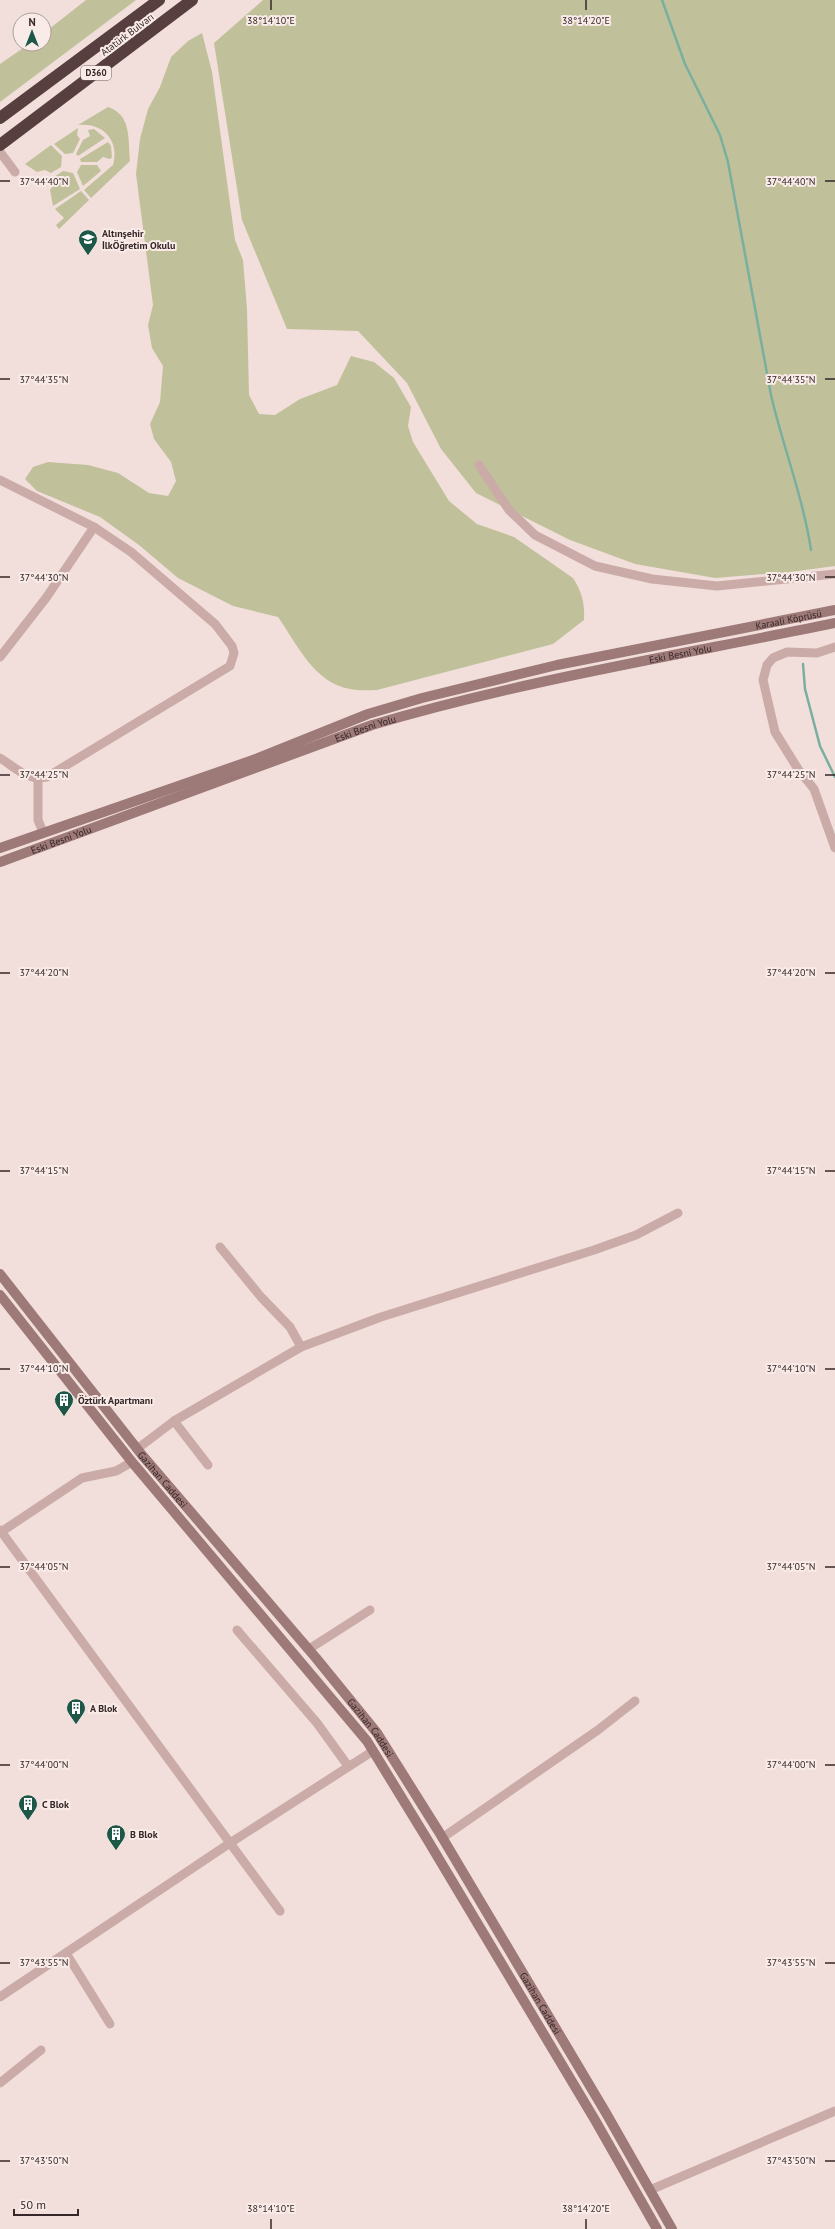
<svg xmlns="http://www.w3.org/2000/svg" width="835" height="2229" font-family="'PT Sans',sans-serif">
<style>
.green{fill:#c0c19b}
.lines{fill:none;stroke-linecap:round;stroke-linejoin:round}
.stream{stroke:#7aafa0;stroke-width:2.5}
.street{stroke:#caaba7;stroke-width:9}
.secondary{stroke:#9d7978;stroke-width:10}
.highway{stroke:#573e3f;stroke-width:12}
.ticks{fill:none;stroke:#362728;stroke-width:1.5}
.labels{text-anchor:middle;stroke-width:4;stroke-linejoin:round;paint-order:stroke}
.shield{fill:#f9ebe7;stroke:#706261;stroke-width:1}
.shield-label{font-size:9px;font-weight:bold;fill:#362728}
.street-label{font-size:10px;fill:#362728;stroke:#f9ebe7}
.poi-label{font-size:10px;font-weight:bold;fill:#362728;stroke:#f9ebe7;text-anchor:start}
.ticks-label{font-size:10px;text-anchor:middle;fill:#362728;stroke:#f9ebe7;stroke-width:4;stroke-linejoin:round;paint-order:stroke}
</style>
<rect width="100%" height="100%" fill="#f2dfdb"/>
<g class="green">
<path d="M86 0H136L0 102V64L29 44H44V33Z"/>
<path d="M263 0H835V566L790 572 715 578 635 564 570 540 476 493 441 449 407 383 358 331 287 329 242 220 214 43Z"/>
<path d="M202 33 212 72 235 240 243 260 247 309 249 395 259 414 275 415 300 399 337 385 351 356 374 362 394 378 411 407 408 426 413 442 449 501 477 524 514 537 573 578C582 592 585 604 584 620L553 644 377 690C368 690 358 691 350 689 314 683 297 644 278 617L233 606 178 578 139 545 100 517 37 491 25 479 33 467 48 462 88 465 118 473 149 493 168 496 176 481 171 462 154 439 150 424 160 402 163 366 152 348 148 325 153 305 136 174 140 139 148 109 160 87 171 57 188 41Z"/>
<path d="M108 107C132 115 128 140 130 161L91 198 84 190 113 165C120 141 103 122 78 125Z"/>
<path d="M78 128 77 135 80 139 73 153 65 154 54 144Z"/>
<path d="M94 129 105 138 78 156 76 154 83 140 90 136 88 130Z"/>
<path d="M108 142 111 146 112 158 109 159 103 157 97 162H81L80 159Z"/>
<path d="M51 145 62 156 61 167 51 173 45 170 37 172 25 164Z"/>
<path d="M81 165H97L101 171 83 186 77 172Z"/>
<path d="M63 171 73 173 80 189 53 206 50 190 54 184V177Z"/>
<path d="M81 191 89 200 59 229 56 225 64 218 55 209Z"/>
</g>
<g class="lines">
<g class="stream">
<path d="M662 0 685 64 720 135 728 162 771 395C783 447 803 497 811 550"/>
<path d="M803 664 805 689 820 746 835 777"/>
</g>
<g class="street">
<path d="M0 152 15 172"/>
<path d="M479 465 509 510 535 535 595 566 652 579 717 586 835 574"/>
<path d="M0 480 94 527 131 552 215 624 232 646 234 653 230 666 47 777C28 782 15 767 0 758"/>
<path d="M835 647 817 653 787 652 773 658 767 665 763 680 775 732 798 769 814 789 835 848"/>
<path d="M0 657 46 598 94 527"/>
<path d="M38 779V820L43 832"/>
<path d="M220 1247 261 1297 290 1327 301 1347"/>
<path d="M174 1421 208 1465"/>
<path d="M137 1449 174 1421 301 1347 381 1317 594 1250 636 1235 678 1213"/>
<path d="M0 1530 280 1911"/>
<path d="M1 1532 82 1478 116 1471 132 1462"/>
<path d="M237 1630 317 1723 348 1766"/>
<path d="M309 1649 370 1610"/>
<path d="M442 1838 598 1730 635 1701"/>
<path d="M66 1953 110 2024"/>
<path d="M0 1997 230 1843 373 1751"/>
<path d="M0 2083 41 2050"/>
<path d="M650 2190 835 2111"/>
</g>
<g class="secondary">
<path id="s1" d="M0 848 253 760 368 714 422 698 557 665 835 610"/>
<path id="s2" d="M0 862 372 725C524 680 680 655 835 623"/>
<path id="s3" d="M0 1274 142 1455 316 1658 377 1733 439 1832 606 2113 672 2229"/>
<path d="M0 1295 132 1462 367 1741 427 1839 595 2120 657 2229"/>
</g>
<g class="highway">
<path d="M0 118 159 0"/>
<path d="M0 145 192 0"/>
</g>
</g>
<path class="ticks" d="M271 0V10M586 0V10M0 181H10M825 181H835M0 379H10M825 379H835M0 577H10M825 577H835M0 775H10M825 775H835M0 973H10M825 973H835M0 1171H10M825 1171H835M0 1369H10M825 1369H835M0 1567H10M825 1567H835M0 1765H10M825 1765H835M0 1963H10M825 1963H835M0 2161H10M825 2161H835M271 2219V2229M586 2219V2229"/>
<defs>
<g id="school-pin" transform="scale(1)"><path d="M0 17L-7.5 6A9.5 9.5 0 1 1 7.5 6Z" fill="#1d5748" stroke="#f9ebe7"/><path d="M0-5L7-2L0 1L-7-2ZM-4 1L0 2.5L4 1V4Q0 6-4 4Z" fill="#fff"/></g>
<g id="building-pin" transform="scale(1)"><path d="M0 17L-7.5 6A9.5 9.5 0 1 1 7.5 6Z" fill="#1d5748" stroke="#f9ebe7"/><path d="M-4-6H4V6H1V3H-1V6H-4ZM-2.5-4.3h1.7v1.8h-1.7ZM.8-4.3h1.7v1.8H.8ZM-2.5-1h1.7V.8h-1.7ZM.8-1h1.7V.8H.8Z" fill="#fff"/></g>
</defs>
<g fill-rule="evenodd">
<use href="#school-pin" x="88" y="239"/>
<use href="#building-pin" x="64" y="1400"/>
<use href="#building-pin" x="76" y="1708"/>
<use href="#building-pin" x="28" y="1804"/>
<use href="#building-pin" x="116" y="1834"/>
</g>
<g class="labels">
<rect class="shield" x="81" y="66" width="30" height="14" rx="3"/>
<g class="shield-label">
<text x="96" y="76">D360</text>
</g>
<g class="street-label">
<text transform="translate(127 34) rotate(-37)" y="4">Atatürk Bulvarı</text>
<text dy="4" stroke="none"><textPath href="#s1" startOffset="823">Karaali Köprüsü</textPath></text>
<text dy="4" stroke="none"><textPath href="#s2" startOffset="713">Eski Besni Yolu</textPath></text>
<text dy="4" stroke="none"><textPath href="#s2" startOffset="389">Eski Besni Yolu</textPath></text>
<text dy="4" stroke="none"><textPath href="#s2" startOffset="65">Eski Besni Yolu</textPath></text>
<text dy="4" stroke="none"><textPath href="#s3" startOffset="262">Gazihan Caddesi</textPath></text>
<text dy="4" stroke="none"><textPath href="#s3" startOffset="586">Gazihan Caddesi</textPath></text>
<text dy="4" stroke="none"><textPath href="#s3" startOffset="910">Gazihan Caddesi</textPath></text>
</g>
<g class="poi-label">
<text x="102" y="237">Altınşehir<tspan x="102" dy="12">İlkÖğretim Okulu</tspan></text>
<text x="78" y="1404">Öztürk Apartmanı</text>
<text x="90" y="1712">A Blok</text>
<text x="42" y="1808">C Blok</text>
<text x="130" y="1838">B Blok</text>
</g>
</g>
<g class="ticks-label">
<text x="271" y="24">38°14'10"E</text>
<text x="586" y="24">38°14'20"E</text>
<text x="44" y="185">37°44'40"N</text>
<text x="791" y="185">37°44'40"N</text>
<text x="44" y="383">37°44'35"N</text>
<text x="791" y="383">37°44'35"N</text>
<text x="44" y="581">37°44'30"N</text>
<text x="791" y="581">37°44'30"N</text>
<text x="44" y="778">37°44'25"N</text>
<text x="791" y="778">37°44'25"N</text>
<text x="44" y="976">37°44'20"N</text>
<text x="791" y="976">37°44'20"N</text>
<text x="44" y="1174">37°44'15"N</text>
<text x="791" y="1174">37°44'15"N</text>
<text x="44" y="1372">37°44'10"N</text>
<text x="791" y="1372">37°44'10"N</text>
<text x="44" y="1570">37°44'05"N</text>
<text x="791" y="1570">37°44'05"N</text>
<text x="44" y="1768">37°44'00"N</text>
<text x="791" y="1768">37°44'00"N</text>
<text x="44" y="1966">37°43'55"N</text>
<text x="791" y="1966">37°43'55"N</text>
<text x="44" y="2164">37°43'50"N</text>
<text x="791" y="2164">37°43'50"N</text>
<text x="271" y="2212">38°14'10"E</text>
<text x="586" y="2212">38°14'20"E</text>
</g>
<g transform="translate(32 32)"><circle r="19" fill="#f9ebe7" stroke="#ab9d9b"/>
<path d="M0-3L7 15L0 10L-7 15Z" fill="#1d5748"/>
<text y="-6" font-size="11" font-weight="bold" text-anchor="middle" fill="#362728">N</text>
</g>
<path d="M14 2209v6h64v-6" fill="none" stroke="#362728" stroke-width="2"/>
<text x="20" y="2209" font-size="12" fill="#362728" stroke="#f9ebe7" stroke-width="3" paint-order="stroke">50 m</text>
</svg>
